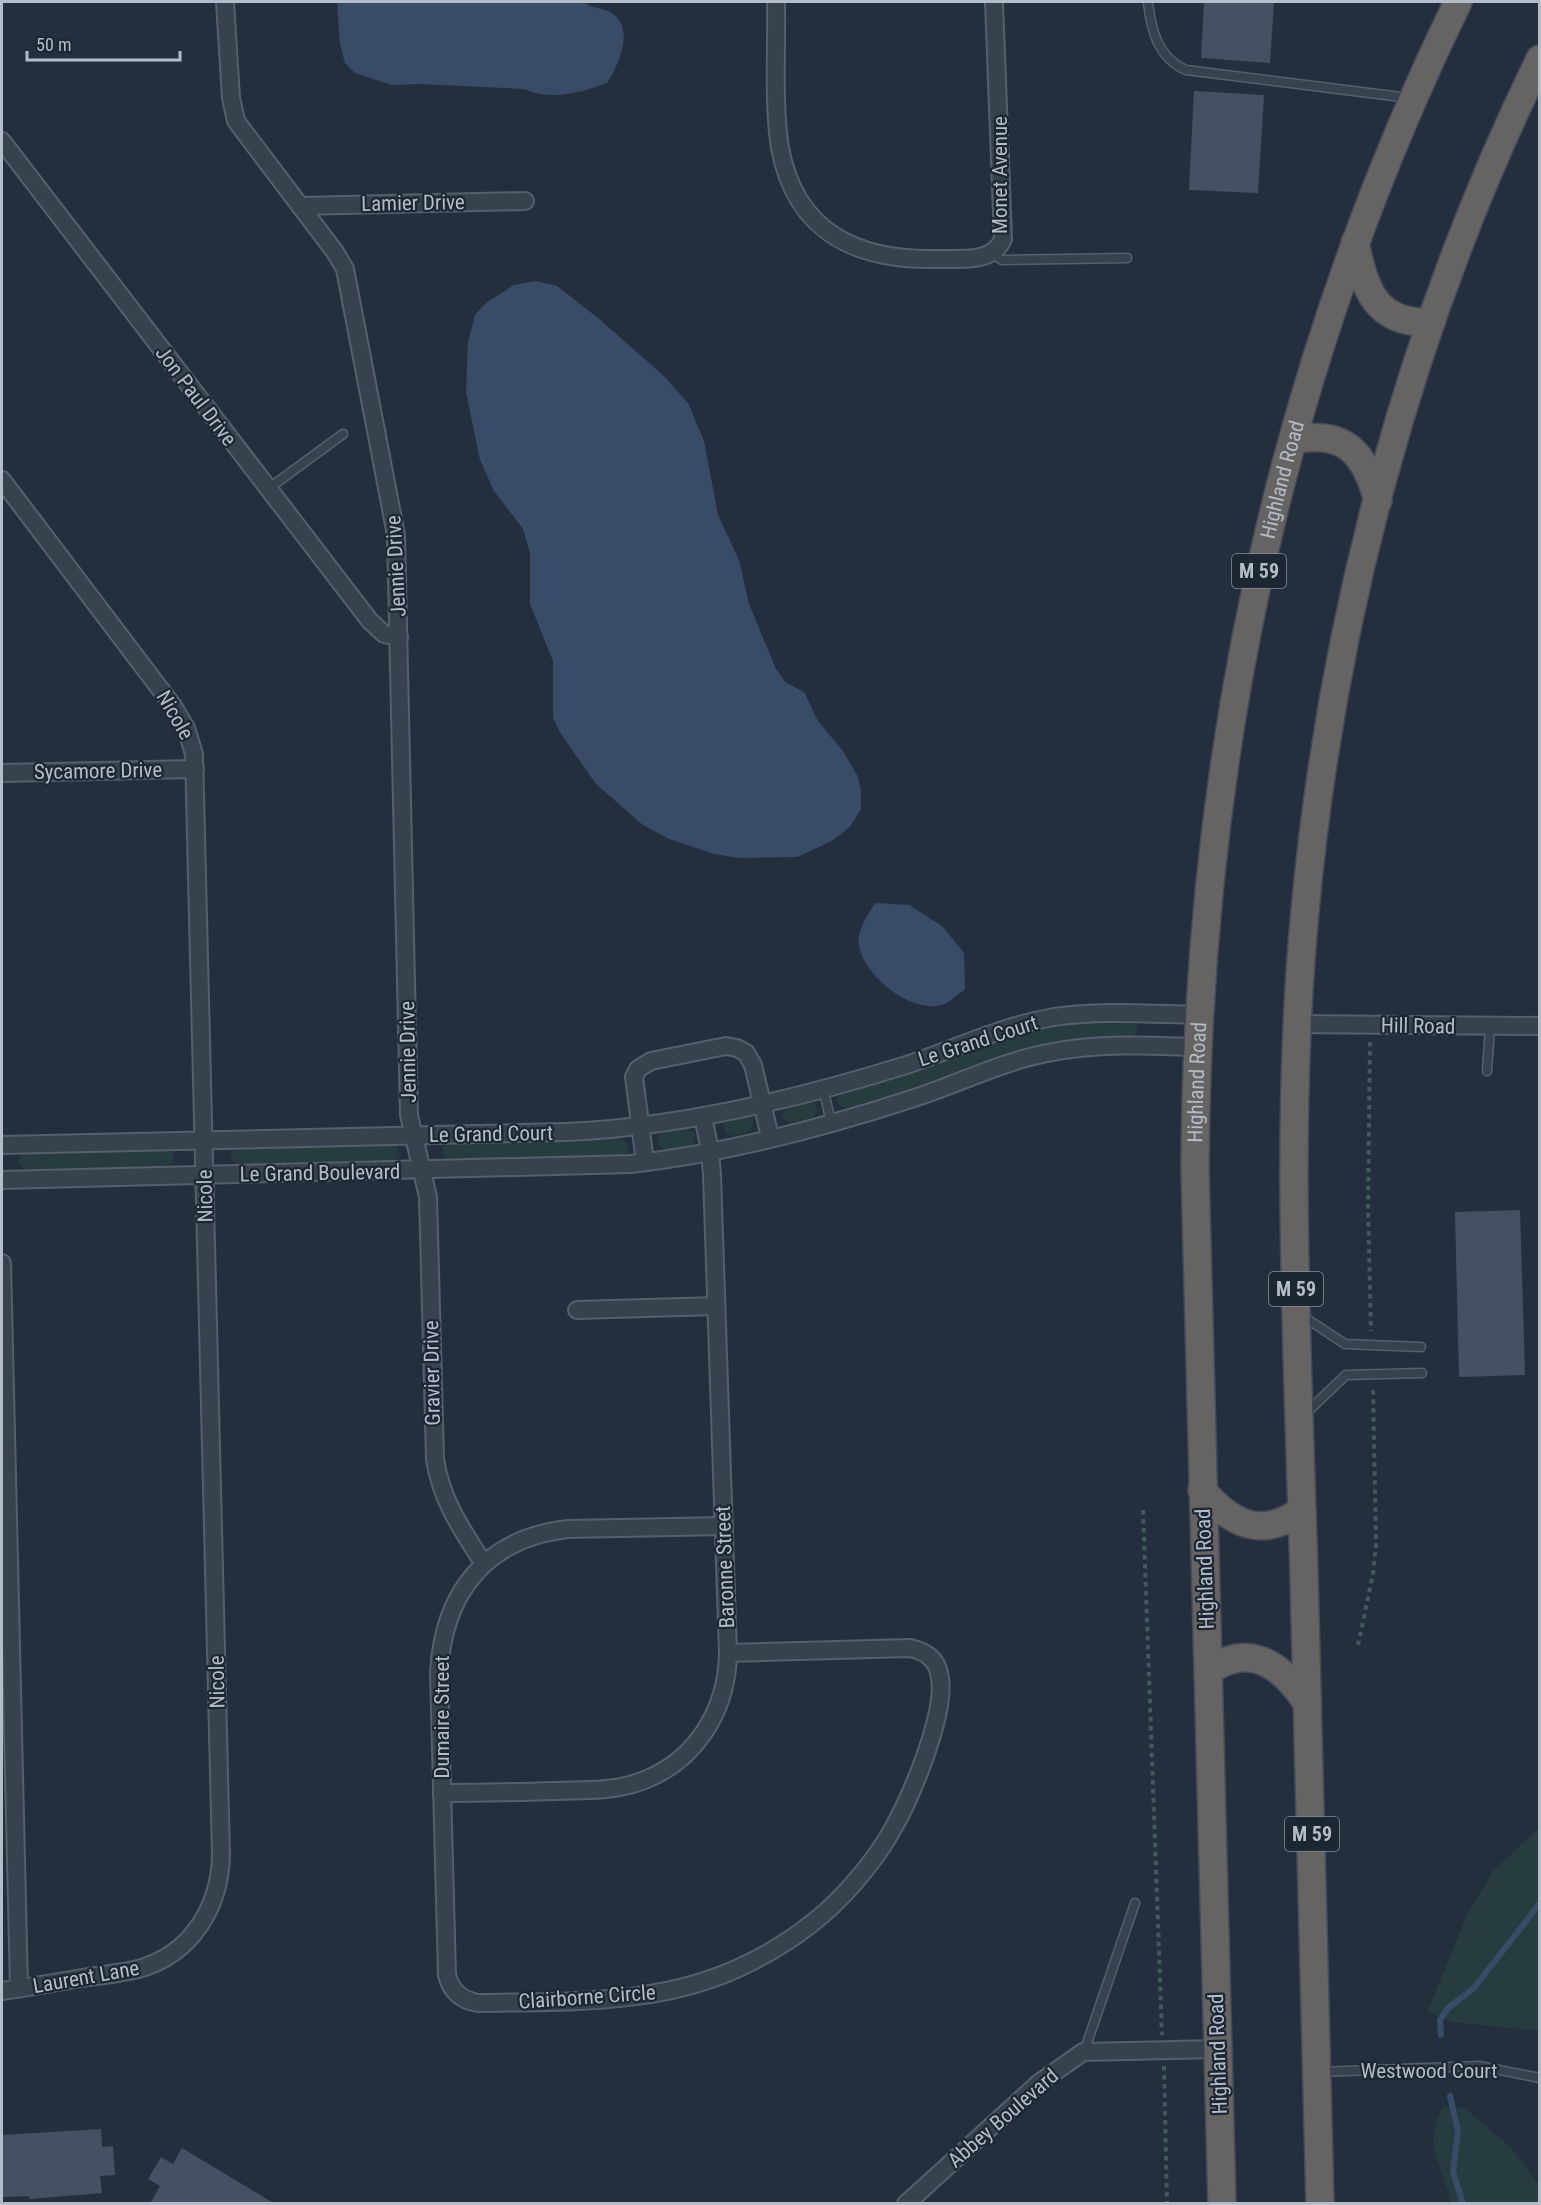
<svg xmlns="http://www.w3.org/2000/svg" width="1541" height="2205" font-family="'Roboto Condensed',sans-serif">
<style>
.green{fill:#263c3f}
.water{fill:#394c67}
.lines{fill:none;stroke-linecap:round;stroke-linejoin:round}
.stream{stroke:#394c67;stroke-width:6}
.building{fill:#455162}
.service-casing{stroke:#565f6c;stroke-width:11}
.minor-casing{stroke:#565f6c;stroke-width:20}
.trunk-casing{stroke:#434c59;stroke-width:30}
.path{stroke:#44595c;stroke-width:4;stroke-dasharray:4.5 4.5;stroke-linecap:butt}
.service{stroke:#38414e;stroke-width:8}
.minor{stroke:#38414e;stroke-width:16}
.trunk{stroke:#656462;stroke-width:27}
.labels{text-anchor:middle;stroke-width:4.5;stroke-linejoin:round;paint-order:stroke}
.shield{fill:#1d2633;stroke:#878f9c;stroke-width:1.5}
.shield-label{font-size:20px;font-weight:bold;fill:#b4bcc9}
.street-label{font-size:21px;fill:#b4bcc9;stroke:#1d2633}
</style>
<rect width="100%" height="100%" fill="#242f3e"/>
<g class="green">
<path d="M1130 1020 1138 1027 1133 1037 1078 1040 1042 1045 849 1108 841 1107 836 1101 841 1091 915 1071 1027 1031 1090 1022Z"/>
<path d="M811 1100 818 1110 814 1117 792 1123 782 1117 786 1106Z"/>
<path d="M748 1115 754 1120 751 1131 733 1136 726 1134 723 1126 727 1119Z"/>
<path d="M686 1128 695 1134 692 1145 667 1150 657 1145 660 1134Z"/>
<path d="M620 1138 629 1145 627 1153 620 1156 450 1161 442 1154 443 1146 451 1143Z"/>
<path d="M391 1144 398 1148 400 1156 391 1163 239 1166 230 1159 233 1151 240 1148Z"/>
<path d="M166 1149 173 1153 174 1161 165 1168 27 1171 18 1163 20 1156 27 1153Z"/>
<path d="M1539 1828V2031L1453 2022 1427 2012 1468 1913 1494 1870Z"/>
<path d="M1443 2106 1465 2108 1511 2148 1539 2185V2203H1451C1443 2163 1421 2147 1443 2106Z"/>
</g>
<g class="water">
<path d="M337 2H584C592 9 601 7 610 12 636 26 619 65 607 83 580 93 551 101 524 89L420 84 392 85 355 73 345 63 340 44Z"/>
<path d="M536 281 557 286 598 318 664 376 688 403 704 441 718 515 739 560 749 604 776 669 785 682 804 692 818 721 843 751 858 777 861 792V809L850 827 832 841 797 857 739 858 714 854 669 839 643 825 596 784 561 734 553 718V661L530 604V553L523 529 494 491 480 460 466 392 468 342 475 315 486 303 514 285Z"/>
<path d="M875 903 909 905 942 926 964 953 965 989C958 994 949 1003 942 1005 910 1013 865 977 859 946 856 931 868 915 875 903Z"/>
</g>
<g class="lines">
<g class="stream">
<path d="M1441 2035 1440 2020 1448 2008 1474 1988 1540 1903"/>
<path d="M1450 2096 1458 2131 1453 2172 1463 2204"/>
</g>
</g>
<g class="building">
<path d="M1204 2H1274L1270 63 1201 58Z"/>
<path d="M1194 91 1264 95 1258 193 1189 190Z"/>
<path d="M1520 1210 1525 1375 1459 1377 1455 1212Z"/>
<path d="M101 2129 102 2147 113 2146 115 2175 100 2176 102 2193 29 2199V2196L2 2197V2135Z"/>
<path d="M182 2148 275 2204H150L160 2186 148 2179 161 2157 173 2164Z"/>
</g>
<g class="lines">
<g class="service-casing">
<g id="service">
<path d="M1148 2C1151 30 1158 58 1186 70L1409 98"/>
<path d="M992 254 1002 260 1127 258"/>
<path d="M268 489 343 434"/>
<path d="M1487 1071 1490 1027"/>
<path d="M823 1088 831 1122"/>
<path d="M1301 1315 1345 1344 1421 1347"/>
<path d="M1306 1413 1346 1375 1422 1373"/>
<path d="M1084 2052 1135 1903"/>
<path d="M1321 2072 1479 2066 1540 2078"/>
</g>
</g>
<g class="minor-casing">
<g id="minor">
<path d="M225 2 231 98 236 121 335 252 345 269 396 535 409 1115 428 1197 435 1459C441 1500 462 1530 484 1564"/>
<path d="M776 2C777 46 773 105 780 148 796 234 859 261 938 259 961 258 992 264 1003 239L994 2"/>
<path d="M2 141 370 621 384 634 399 637"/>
<path d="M300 206 525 201"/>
<path d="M2 480 173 706 186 728 194 754 221 1855C220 1907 191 1955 138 1969 122 1973 105 1975 88 1977 59 1982 30 1987 2 1991"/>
<path d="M2 773 195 769"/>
<path d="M1296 1024 1540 1026"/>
<path d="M2 1145 566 1132C680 1127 794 1100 903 1066 953 1050 1001 1026 1054 1017 1101 1010 1150 1014 1198 1015"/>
<path d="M645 1162 634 1077 638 1069 651 1061 726 1046 737 1048 746 1053 753 1065 770 1137"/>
<path d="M2 1180 631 1164C726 1153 823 1128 914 1098 958 1084 1001 1062 1047 1053 1096 1043 1147 1045 1197 1047"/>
<path d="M2 1263 19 1988"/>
<path d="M577 1310 716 1306"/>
<path d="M724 1526 568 1529C486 1538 443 1593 439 1673L447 1975C451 1991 461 2000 478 2003 571 2001 664 2006 749 1963 789 1943 825 1917 854 1883 868 1867 881 1850 891 1832 910 1800 949 1709 939 1673 936 1658 924 1651 910 1648L728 1653"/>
<path d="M442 1793C480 1793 518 1792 556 1791 582 1790 609 1791 633 1784 693 1766 727 1713 728 1653L712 1175 710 1151 703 1116"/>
<path d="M906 2204 1039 2083 1083 2052 1218 2049"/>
</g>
</g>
<g class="trunk-casing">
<g id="trunk">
<path d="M1355 242C1364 289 1376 325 1431 322"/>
<path d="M1293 440C1345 429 1365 453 1378 501"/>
<path d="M1202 1490C1231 1524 1262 1540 1302 1510"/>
<path d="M1208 1672C1249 1640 1283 1666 1307 1703"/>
<path id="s1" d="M1222 2204 1195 1169C1197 761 1279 369 1458 2"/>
<path d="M1320 2204C1316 1973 1310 1743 1302 1513 1296 1313 1286 1111 1305 911 1332 618 1410 324 1540 59"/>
</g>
</g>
<g class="path">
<path d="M1370 1042 1368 1207 1371 1331"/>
<path d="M1143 1510 1162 2035"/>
<path d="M1358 1645 1373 1574 1376 1545 1373 1387"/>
<path d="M1164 2066 1167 2204"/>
</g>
<use href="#service" class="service"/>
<use href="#minor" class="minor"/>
<use href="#trunk" class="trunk"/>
</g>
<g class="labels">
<g class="shield">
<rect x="1232" y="554" width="54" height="34" rx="4.5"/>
<rect x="1269" y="1272" width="54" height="34" rx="4.5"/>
<rect x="1285" y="1817" width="54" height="34" rx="4.5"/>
</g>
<g class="shield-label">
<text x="1259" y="578">M 59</text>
<text x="1296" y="1296">M 59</text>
<text x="1312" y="1841">M 59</text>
</g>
<g class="street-label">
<text transform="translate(1000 175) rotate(-90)" y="7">Monet Avenue</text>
<text transform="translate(413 203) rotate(-1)" y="7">Lamier Drive</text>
<text transform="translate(196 396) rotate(53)" y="7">Jon Paul Drive</text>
<text dy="7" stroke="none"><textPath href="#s1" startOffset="1732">Highland Road</textPath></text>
<text transform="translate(396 566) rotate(-93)" y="7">Jennie Drive</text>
<text transform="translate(175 715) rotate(60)" y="7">Nicole</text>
<text transform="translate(98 771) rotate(-1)" y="7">Sycamore Drive</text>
<text transform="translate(1418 1026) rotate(1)" y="7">Hill Road</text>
<text transform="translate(978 1041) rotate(-18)" y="7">Le Grand Court</text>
<text transform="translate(408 1052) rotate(-91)" y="7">Jennie Drive</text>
<text dy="7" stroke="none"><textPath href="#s1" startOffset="1122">Highland Road</textPath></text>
<text transform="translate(491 1134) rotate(-1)" y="7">Le Grand Court</text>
<text transform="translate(320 1173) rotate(-1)" y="7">Le Grand Boulevard</text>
<text transform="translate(205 1196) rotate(-91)" y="7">Nicole</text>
<text transform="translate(432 1373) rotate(-91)" y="7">Gravier Drive</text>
<text transform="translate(725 1567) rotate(-92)" y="7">Baronne Street</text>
<text transform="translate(1205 1569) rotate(-92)" y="7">Highland Road</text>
<text transform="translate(217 1682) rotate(-91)" y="7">Nicole</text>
<text transform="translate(442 1717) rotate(-90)" y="7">Dumaire Street</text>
<text transform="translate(86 1977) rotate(-10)" y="7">Laurent Lane</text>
<text transform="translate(587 1997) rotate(-4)" y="7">Clairborne Circle</text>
<text transform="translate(1218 2054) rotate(-92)" y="7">Highland Road</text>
<text x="1429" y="2078">Westwood Court</text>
<text transform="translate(1003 2118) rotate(-41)" y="7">Abbey Boulevard</text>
</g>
</g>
<rect width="1541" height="2205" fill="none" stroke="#b4bcc9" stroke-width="6"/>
<path d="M27 51v9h153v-9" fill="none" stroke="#b4bcc9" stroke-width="3"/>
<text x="36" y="51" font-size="18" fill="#b4bcc9" stroke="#1d2633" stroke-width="4.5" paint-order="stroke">50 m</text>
</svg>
